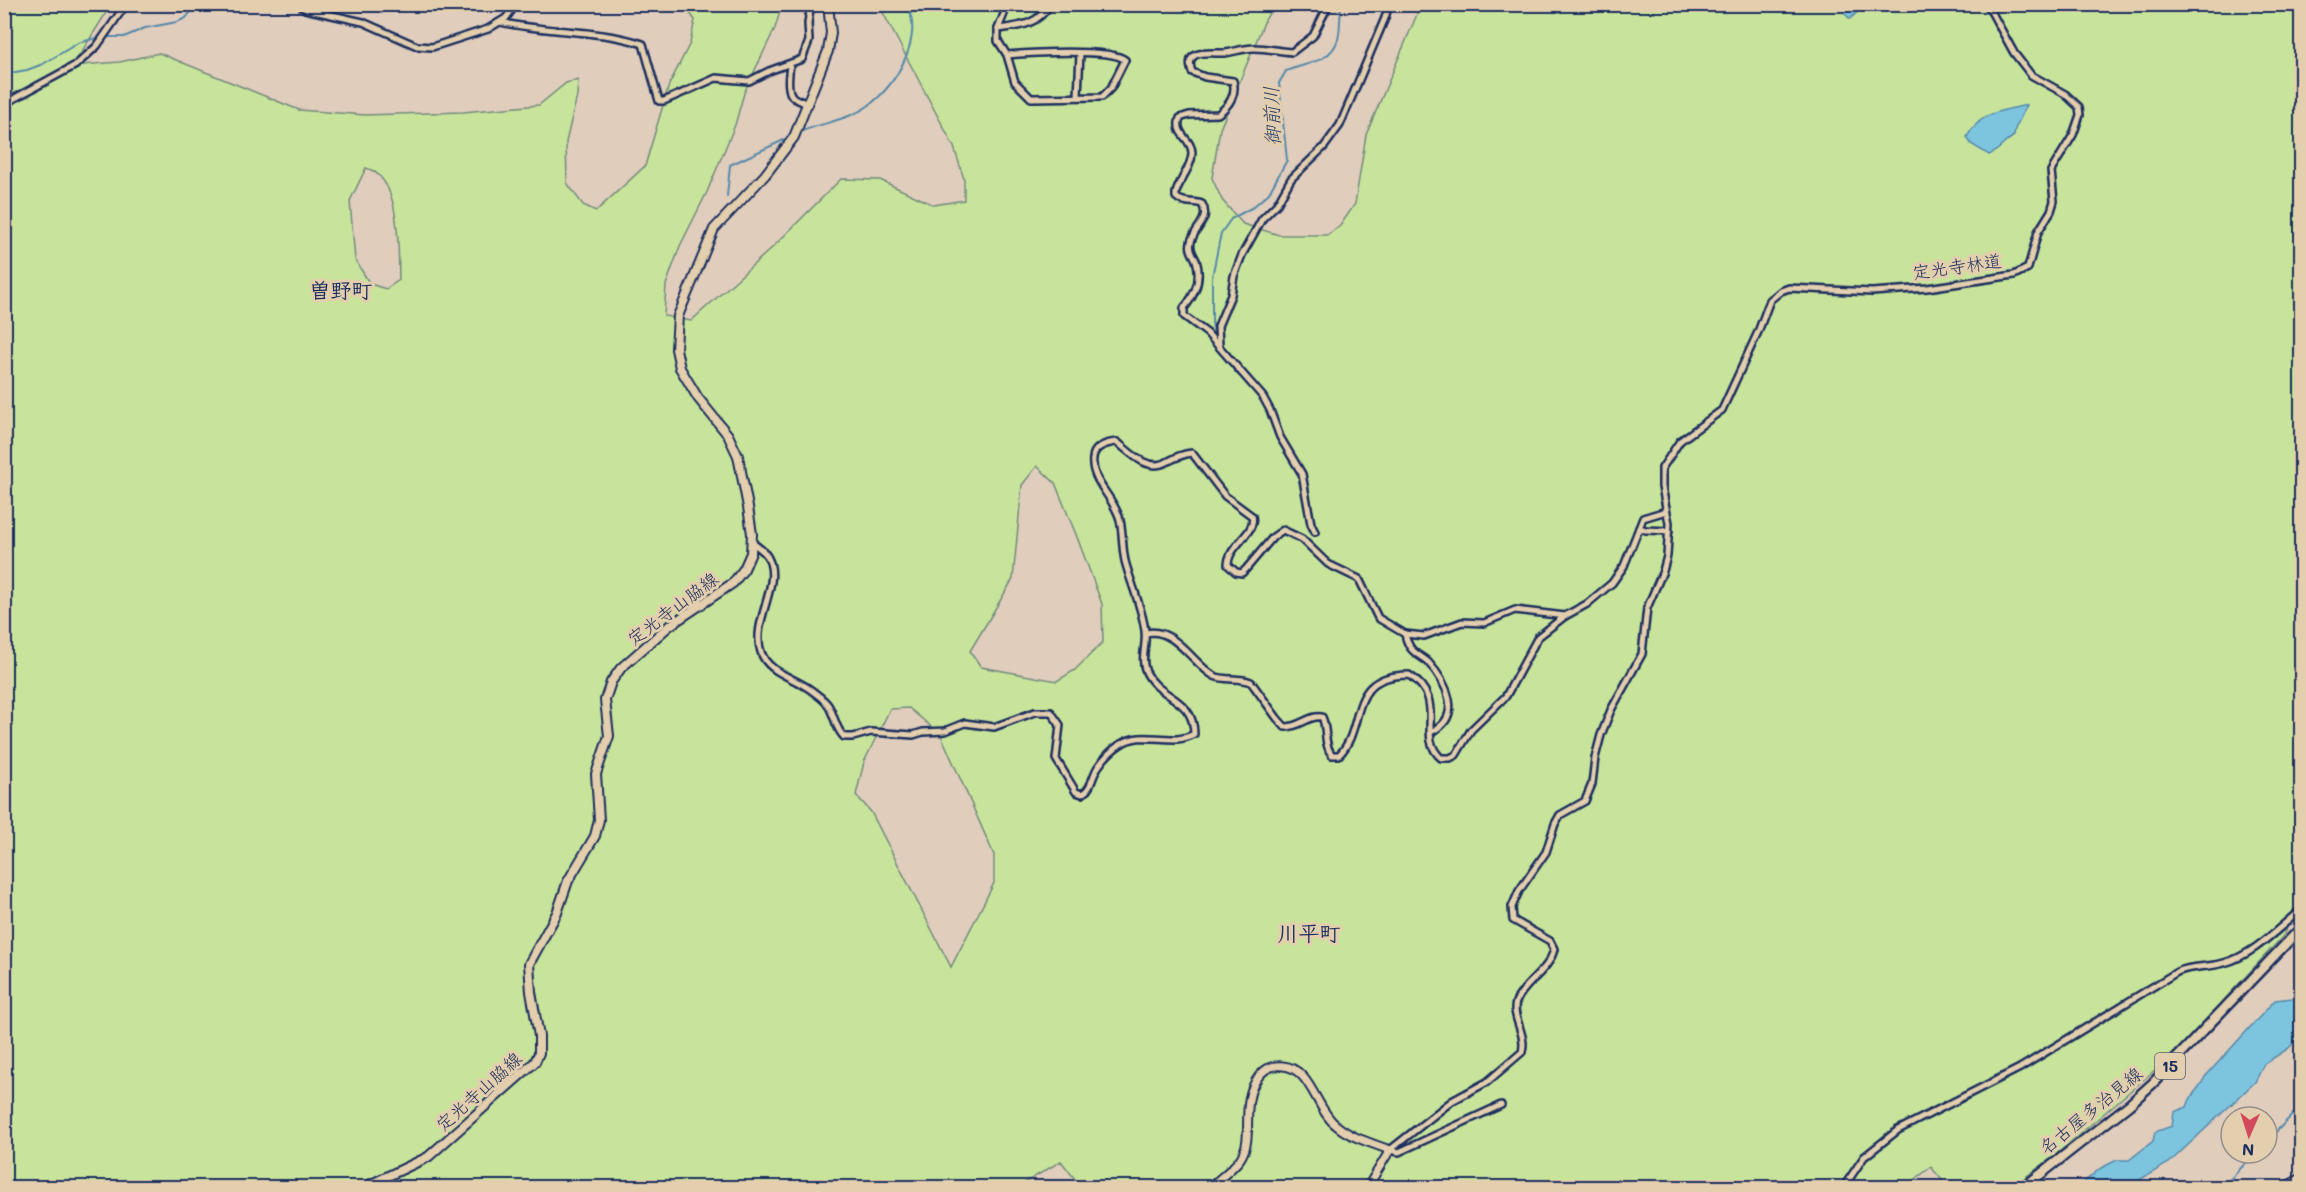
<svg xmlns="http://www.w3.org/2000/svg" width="2306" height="1192" font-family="Mali,'Klee One',sans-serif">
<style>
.green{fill:#c8e49b;stroke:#728a7c;stroke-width:1.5;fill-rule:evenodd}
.water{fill:#7dc5de;stroke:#5689ab;stroke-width:1.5}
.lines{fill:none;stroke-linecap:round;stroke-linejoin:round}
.stream{stroke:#5689ab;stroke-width:2}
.minor-casing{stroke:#1b2f5e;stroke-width:10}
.tertiary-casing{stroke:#1b2f5e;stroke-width:11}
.secondary-casing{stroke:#1b2f5e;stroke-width:12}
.primary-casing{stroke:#1b2f5e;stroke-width:13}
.minor{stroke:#e3cead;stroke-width:5}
.tertiary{stroke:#e3cead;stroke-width:7}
.secondary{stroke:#e3cead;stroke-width:8}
.primary{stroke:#e3cead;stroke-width:8}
.labels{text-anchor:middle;stroke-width:6;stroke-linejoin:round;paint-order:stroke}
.shield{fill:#e3cead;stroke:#575f76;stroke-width:1.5}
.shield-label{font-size:16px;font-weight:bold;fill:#1b2f5e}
.street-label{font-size:18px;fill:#1b2f5e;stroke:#e3cead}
.water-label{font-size:20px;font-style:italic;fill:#253e6b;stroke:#e3cead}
.quarter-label{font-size:21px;font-weight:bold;fill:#1b2f5e;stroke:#e3cead}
</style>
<rect width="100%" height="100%" fill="#e0cdbc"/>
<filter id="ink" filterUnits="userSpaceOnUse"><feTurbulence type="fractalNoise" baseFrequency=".0167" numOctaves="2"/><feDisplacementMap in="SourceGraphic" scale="12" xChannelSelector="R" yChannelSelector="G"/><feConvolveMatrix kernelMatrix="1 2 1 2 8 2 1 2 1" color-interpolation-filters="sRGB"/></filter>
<g filter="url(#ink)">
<path class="green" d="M5 5H111L79 56 82 65 120 62 159 53 299 110 365 115 463 112 539 105 566 83 578 80 577 96 566 142 567 183 583 205 596 211 645 166 669 85 690 43 695 20 684 5H782L775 28 744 93 735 125 707 192 680 246 666 285 664 316 691 321 773 247 841 179 880 180 934 205 964 200V179L954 147 879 5H1274L1265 20 1220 129 1212 178 1222 200 1243 224 1279 235H1327L1340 226 1355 204 1366 135 1421 5H2301V898L2283 936 2177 1051 2053 1157 2012 1187H1948L1931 1167 1904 1188H1082L1061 1161 1016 1188H5ZM366 168C402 177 398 251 399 280L386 289 370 284 355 260 350 201ZM1037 466 1055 483 1077 537 1102 604 1103 642 1075 670 1057 681 981 667 970 651 1013 579 1022 485ZM909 708 941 735 994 855V883L951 967 871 812 856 795 864 762 890 709Z"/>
<g class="water">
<path d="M1844 5V4L1888 5 1877 11 1865 5 1850 19 1844 13Z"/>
<path d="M2027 105 2015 129 2014 136C2004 142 2000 150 1989 155L1971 144 1967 137C1981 111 2001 111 2027 105Z"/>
<path d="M2301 980V1033L2289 1048 2264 1064 2255 1082 2169 1163 2127 1187H2078L2101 1168 2117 1160H2129L2153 1141 2155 1132 2172 1126 2174 1112 2187 1107C2192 1090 2199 1091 2205 1077L2275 1000 2293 998Z"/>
</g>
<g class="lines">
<g class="stream">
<path d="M4 74 27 70 43 64 78 43 100 37H124L145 28 177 22 186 18 197 4"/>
<path d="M802 131C823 123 850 119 868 106 896 85 924 39 907 4"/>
<path d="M727 196 730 165 786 139"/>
<path d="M1214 336 1212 322V277L1221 233 1231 219 1253 207 1269 193 1287 160 1279 83 1286 71C1305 63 1331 63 1338 39 1341 28 1339 16 1342 4"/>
<path d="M1217 349 1238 375"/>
<path d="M2267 1141 2302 1105"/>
<path d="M2222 1188 2255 1153"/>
</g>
<g class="minor-casing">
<g id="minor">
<path d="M299 4 305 9 363 22 417 46 432 47 488 29 506 18 516 4"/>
<path d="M500 22C546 33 598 29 643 44L659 101H664L716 78 749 81 769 71 802 59 809 41 808 23 811 4"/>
<path d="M998 29C1020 26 1038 25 1050 4"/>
<path d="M1007 55C1028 53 1112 48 1125 60L1111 88 1102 97 1031 98 1015 82 1007 55 998 41V29L1008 4"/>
<path d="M790 65C789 73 786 91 793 97 796 100 803 101 807 105"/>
<path d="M1078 96 1080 53"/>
<path d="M4 104 76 65 97 46 122 10 124 4"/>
<path d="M1219 345 1218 326 1231 295 1234 276 1242 255 1262 219 1277 204 1291 179 1324 147 1340 125 1385 18 1389 4"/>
<path d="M1639 528 1646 530 1669 531"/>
<path d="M1315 532 1311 524 1302 474 1280 437 1270 410 1263 397 1207 333 1184 316V308C1196 294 1202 279 1196 260 1193 254 1189 249 1191 242 1194 228 1211 220 1202 204 1193 201 1183 204 1176 197V193C1179 180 1192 167 1192 153 1192 138 1174 135 1180 118L1189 115 1218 114C1229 106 1237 94 1233 81L1205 77 1192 72C1183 47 1212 54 1225 53 1234 52 1244 48 1254 48 1267 48 1279 51 1292 52L1313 36 1329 4"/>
<path d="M751 541C755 545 761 549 765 553 786 580 750 620 761 652 768 673 794 677 811 690 816 694 824 699 828 705 835 716 835 728 844 737H853L871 732 913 735 923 732 945 731 965 723 994 727 1035 712H1051L1060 725 1056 759 1076 792 1082 794C1092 789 1092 776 1098 767 1104 758 1113 749 1121 744 1143 729 1172 747 1194 734 1194 697 1159 699 1146 672 1140 659 1147 645 1145 631 1142 607 1131 584 1125 561 1122 547 1123 533 1120 520 1115 498 1090 481 1093 458 1094 446 1107 443 1117 442 1130 452 1146 471 1165 463 1175 458 1181 454 1192 453L1225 496 1252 516C1257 533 1228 545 1228 565L1236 572 1242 573 1246 569 1273 537 1283 530 1302 539 1328 564 1359 579 1378 618 1405 634 1424 636 1462 622 1484 623 1515 610 1565 616"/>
<path d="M1146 633C1174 626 1193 664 1214 676 1225 681 1239 677 1251 682L1277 718 1285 727C1301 727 1308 715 1322 717 1328 730 1323 744 1332 755H1339C1367 727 1345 675 1409 675 1449 701 1415 735 1441 758H1450L1456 755 1471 730 1506 696 1538 637 1565 616 1587 604 1612 583 1624 566 1643 518 1666 511"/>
<path d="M1405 634C1406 639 1408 644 1410 647 1414 654 1423 657 1428 662 1447 683 1464 717 1431 732"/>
<path d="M1390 1150 1452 1101 1487 1082 1522 1052C1527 1034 1511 1017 1516 1002 1525 981 1549 972 1554 949L1550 941 1513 920 1512 907 1519 891 1546 852 1555 824 1560 815 1585 801 1592 784 1595 758 1601 735 1611 710 1642 654 1647 608 1663 571 1667 556 1669 523 1662 487V468L1680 441 1722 410 1758 332 1770 300 1781 291 1789 288 1872 292 1927 288 2014 275 2028 268 2038 232 2051 211 2054 201 2051 171 2073 135 2080 115 2079 107 2065 94 2031 75 2014 53 1987 4"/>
<path d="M1390 1150 1399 1152 1501 1105"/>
<path d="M1843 1188 1864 1157 1898 1130 2020 1068 2177 972C2192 965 2208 968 2224 963 2254 955 2278 928 2302 909"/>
</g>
</g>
<g class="tertiary-casing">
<path id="tertiary" d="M1209 1188C1219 1179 1232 1170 1240 1159 1256 1136 1238 1104 1259 1076 1266 1068 1272 1065 1283 1066 1311 1068 1316 1110 1336 1125 1351 1138 1372 1143 1390 1150L1367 1188"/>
</g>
<g class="secondary-casing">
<g id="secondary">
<path d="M363 1188 428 1157 535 1062 539 1053V1036L531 992 529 964 557 913 568 881 595 836 599 820 596 774 609 736 605 700 611 682 621 668 669 626 733 583 744 569 751 553 752 534 748 507 738 456 728 435 698 398 680 368 676 349 678 316 714 229 765 175 794 137 828 51 831 33 828 4"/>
<path d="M2284 1188 2302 1178"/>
</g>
</g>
<g class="primary-casing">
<path id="primary" d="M2023 1188 2130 1104 2153 1083 2302 927"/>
</g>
<use href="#minor" class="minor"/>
<use href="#tertiary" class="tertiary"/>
<use href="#secondary" class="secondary"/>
<use href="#primary" class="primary"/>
</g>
</g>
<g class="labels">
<rect class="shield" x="2155" y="1053" width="30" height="26" rx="4.5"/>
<g class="shield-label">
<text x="2170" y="1072">15</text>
</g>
<g class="street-label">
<text transform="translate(1957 267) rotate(-8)" y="6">定光寺林道</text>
<text transform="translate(673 609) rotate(-37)" y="6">定光寺山脇線</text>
<text transform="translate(479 1092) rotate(-42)" y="6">定光寺山脇線</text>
<text transform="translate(2091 1111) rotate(-39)" y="6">名古屋多治見線</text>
</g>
<g class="water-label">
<text transform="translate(1272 116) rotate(-92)" y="7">御前川</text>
</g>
<g class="quarter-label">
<text x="341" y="298">曽野町</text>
<text x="1309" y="941">川平町</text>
</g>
</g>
<rect width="2306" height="1192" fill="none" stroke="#e3cead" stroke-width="24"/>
<rect x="12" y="12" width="2282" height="1168" fill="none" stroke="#1b2f5e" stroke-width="2" filter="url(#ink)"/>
<g transform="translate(2249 1135) rotate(183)"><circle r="28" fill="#e3cead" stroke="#938e8d" stroke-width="1.5"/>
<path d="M0-4.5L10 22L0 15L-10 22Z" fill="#d1495b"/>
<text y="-9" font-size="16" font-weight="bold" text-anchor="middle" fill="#1b2f5e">N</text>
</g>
</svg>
